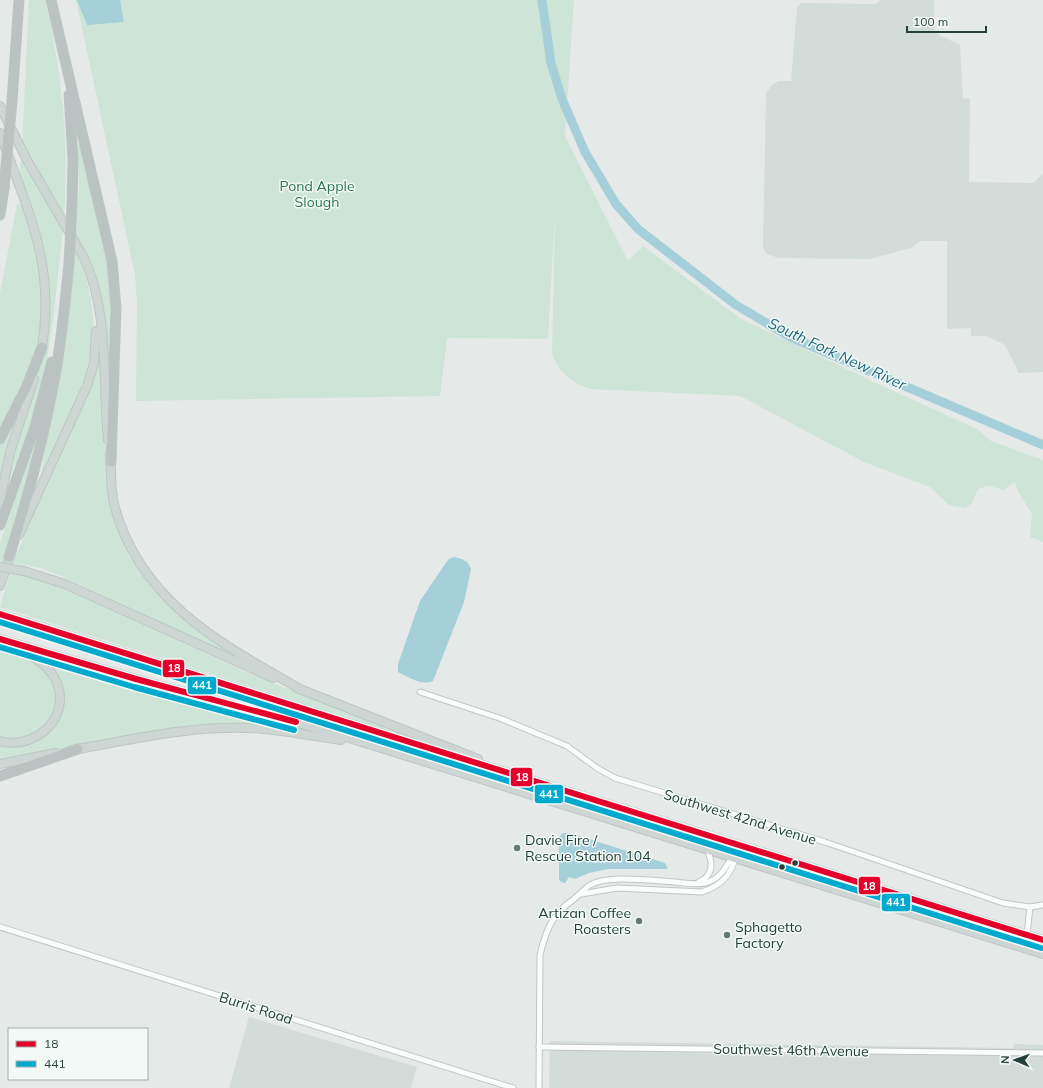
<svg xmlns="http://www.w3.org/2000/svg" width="1043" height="1088" font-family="Mulish,sans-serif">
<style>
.built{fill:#d3dcd8}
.green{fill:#cee4d6}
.water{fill:#a5cfd9}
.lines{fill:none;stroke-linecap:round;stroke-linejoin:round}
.river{stroke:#a5cfd9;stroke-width:9}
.minor-casing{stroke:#c2c7c5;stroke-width:7}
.primary-casing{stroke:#bdc6c4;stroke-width:10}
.motorway-casing{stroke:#bdc6c4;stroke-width:11}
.minor{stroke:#fbfcfc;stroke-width:5}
.primary{stroke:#ced6d4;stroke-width:8}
.motorway{stroke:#bac3c2;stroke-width:9}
.primary-bridge-casing{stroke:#bdc6c4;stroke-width:10;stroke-linecap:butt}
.motorway-bridge-casing{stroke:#bdc6c4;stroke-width:11;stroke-linecap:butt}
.primary-bridge{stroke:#ced6d4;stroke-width:8}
.motorway-bridge{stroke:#bac3c2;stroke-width:9}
.bus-1-casing{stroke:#f3f9f7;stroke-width:9}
.bus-2-casing{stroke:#f3f9f7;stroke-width:9}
.bus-1{stroke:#e4002b;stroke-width:6}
.bus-2{stroke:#00a9ce;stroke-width:6}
.poi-dot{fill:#667b76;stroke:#f3f9f7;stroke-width:1.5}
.bus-dot{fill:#223f39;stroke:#f3f9f7;stroke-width:1.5}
.labels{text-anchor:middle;stroke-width:3;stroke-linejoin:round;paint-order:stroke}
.park-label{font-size:14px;fill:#2b774d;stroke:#f3f9f7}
.street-label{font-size:14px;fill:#223f39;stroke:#f3f9f7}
.poi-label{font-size:14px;fill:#223f39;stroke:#f3f9f7;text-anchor:start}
.water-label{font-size:15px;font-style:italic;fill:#1a657c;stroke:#f3f9f7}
.line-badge{stroke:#f3f9f7;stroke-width:1.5}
.badge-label{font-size:11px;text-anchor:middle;font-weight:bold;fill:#fff}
</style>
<rect width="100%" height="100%" fill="#e5eae8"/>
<g class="built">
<path d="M880 0H934V29L937 34 960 45 963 98 970 99 969 182 1034 183 1043 173V372L1019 373 1005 345 987 336H971V328L947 329V241H921L911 248 870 259 779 258 766 254 763 247 766 93 772 85 779 81H791L797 8 801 3 876 4Z"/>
<path d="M249 1017 417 1067 411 1088H229Z"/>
<path d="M550 1041 1013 1048 1014 1044 1043 1045V1088H549Z"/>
</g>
<g class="green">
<path d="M29 0H45C62 72 69 142 64 216L22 147Z"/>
<path d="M76 0H574L565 136 628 261 643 246 741 319 891 390 977 429 991 441 1043 460V542L1030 537 1032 514 1017 490 1015 481 1004 490 989 486 978 489 972 503 965 508 949 505 930 487 864 462 740 396 590 389C571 382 559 373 552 354L555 211 548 339 447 338 440 396 136 401 137 303 135 275Z"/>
<path d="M78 145H82L110 269 112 299 110 405 102 310 76 237 79 188Z"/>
<path d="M21 159 63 230 54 313 47 360 33 419 6 488 12 455 45 348 48 282 39 228 19 175Z"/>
<path d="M17 204 23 205 37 246 43 306 39 336 32 365 0 432V293Z"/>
<path d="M75 250C106 319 94 361 65 426 57 444 50 463 40 479 53 403 68 328 75 250Z"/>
<path d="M98 347H100L108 491 114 520 128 555 150 586 186 617 246 662 59 575 41 568 13 563 58 455Z"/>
<path d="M18 410 21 411 0 480V446Z"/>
<path d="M34 445 36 446 0 573V543Z"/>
<path d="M10 573 34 578 63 588 250 674 386 727 385 729 0 607Z"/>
<path d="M0 648C18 654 38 659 50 676 66 698 50 732 24 739 18 741 7 739 0 738Z"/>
<path d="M45 659 296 729 214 725 169 729 0 760V744C43 747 43 739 61 702Z"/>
</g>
<g class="water">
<path d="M77 0H120L124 22 87 25Z"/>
<path d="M454 557C463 559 468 560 471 569L464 602 433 681C422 686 408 677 398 672V664L420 601 445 564 449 559Z"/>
<path d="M563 833H570L665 863 668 869H608L589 873 575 879 569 877 565 883 561 882 559 880V837Z"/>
</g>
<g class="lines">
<path class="river" d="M542 0 551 63 562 99 585 152 616 204 638 229 736 305 790 337 1043 445"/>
<g class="minor-casing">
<g id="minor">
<path d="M420 692 502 719 567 746 597 768 615 778 825 842 1003 903 1030 907 1027 935 1023 947"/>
<path d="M699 882C714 875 713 863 707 849"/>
<path d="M581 894 617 888 702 892C724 885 735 871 737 847"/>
<path d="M1030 907 1043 905"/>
<path d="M0 927 513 1088"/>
<path d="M539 1047 1043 1053"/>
<path d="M539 1088 540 955C546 930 552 914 574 899 579 895 584 889 590 885 609 874 653 881 675 882 686 883 701 886 711 881 725 874 731 858 738 845"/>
</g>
</g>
<g class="primary-casing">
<g id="primary">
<path d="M0 106 27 160 84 258C110 314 102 380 108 440"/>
<path d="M0 133C28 212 57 266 41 352"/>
<path d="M110 456C112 472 110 488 114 504 139 601 221 644 302 690"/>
<path d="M0 501 10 452 34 379"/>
<path d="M19 535 87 386 94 363 96 331"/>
<path d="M24 571 65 584 273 678"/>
<path d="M0 586 12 551"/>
<path d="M0 614 1043 940"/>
<path d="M0 639 136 679 320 729 1043 954"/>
<path d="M297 688 478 759"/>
<path d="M0 741C37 751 75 714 54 677 46 663 30 655 16 647"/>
<path d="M72 750C130 740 188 726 247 728 279 729 310 736 341 740"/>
<path d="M0 764 56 753"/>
</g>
</g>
<g class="motorway-casing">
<g id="motorway">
<path d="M51 0 112 261 116 308 111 462"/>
<path d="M69 95 73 159 72 206"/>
<path d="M12 101 19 0"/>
<path d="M0 215 4 188"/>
<path d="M0 439 27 386 42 347"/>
<path d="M0 525 35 427 52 362"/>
<path d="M9 557C28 498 44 437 55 376 62 339 65 301 69 264"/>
<path d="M0 776 78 749"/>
</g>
</g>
<use href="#minor" class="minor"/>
<use href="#primary" class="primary"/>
<use href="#motorway" class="motorway"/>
<g class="primary-bridge-casing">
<path id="primary-bridge" d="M0 567 24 571"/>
</g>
<g class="motorway-bridge-casing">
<g id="motorway-bridge">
<path d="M4 188 12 101"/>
<path d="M69 264 72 206"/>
</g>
</g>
<use href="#primary-bridge" class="primary-bridge"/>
<use href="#motorway-bridge" class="motorway-bridge"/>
<g class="bus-1-casing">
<g id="bus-1">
<path d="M0 614 1043 940"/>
<path d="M0 639 136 679 296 722"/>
</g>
</g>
<g class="bus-2-casing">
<g id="bus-2">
<path d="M0 622 1041 948"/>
<path d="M0 647 134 687 294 730"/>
</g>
</g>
<use href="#bus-1" class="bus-1"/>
<use href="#bus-2" class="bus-2"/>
</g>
<g class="poi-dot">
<circle cx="517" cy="848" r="4"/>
<circle cx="639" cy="921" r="4"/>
<circle cx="727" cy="935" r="4"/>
</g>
<g class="bus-dot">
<circle cx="795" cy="863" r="3.5"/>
<circle cx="782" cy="867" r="3.5"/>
</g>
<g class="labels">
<g class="park-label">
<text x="317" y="191">Pond Apple<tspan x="317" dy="16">Slough</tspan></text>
</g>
<g class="street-label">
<text transform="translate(740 817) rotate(17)" y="5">Southwest 42nd Avenue</text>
<text transform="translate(256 1008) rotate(18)" y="5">Burris Road</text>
<text transform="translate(791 1050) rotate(1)" y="5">Southwest 46th Avenue</text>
</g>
<g class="poi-label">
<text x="525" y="845">Davie Fire /<tspan x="525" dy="16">Rescue Station 104</tspan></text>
<text x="631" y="918" text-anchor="end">Artizan Coffee<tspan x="631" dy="16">Roasters</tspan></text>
<text x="735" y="932">Sphagetto<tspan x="735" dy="16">Factory</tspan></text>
</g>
<g class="water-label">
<text transform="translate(837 354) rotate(25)" y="5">South Fork New River</text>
</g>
</g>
<g class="line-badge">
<rect x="162" y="659" width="23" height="19" rx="4" fill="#e4002b"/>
<rect x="187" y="676" width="30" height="19" rx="4" fill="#00a9ce"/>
<rect x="510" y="767" width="23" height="20" rx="4" fill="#e4002b"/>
<rect x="534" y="784" width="30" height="20" rx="4" fill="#00a9ce"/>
<rect x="858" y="876" width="23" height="19" rx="4" fill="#e4002b"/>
<rect x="881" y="893" width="30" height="19" rx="4" fill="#00a9ce"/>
</g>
<g class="badge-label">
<text x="174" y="672">18</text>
<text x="202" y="689">441</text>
<text x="522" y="781">18</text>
<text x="549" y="798">441</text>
<text x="869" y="890">18</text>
<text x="896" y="906">441</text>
</g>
<rect x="8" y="1028" width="140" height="52" fill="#f3f9f7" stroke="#9fafab"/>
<rect x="16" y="1041" width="20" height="6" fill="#e4002b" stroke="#9fafab"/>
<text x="44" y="1048" font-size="12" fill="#223f39">18</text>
<rect x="16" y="1061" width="20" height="6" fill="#00a9ce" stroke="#9fafab"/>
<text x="44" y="1068" font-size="12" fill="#223f39">441</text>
<g transform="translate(1015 1060) rotate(272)" stroke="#f3f9f7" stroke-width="3" paint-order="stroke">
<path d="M0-3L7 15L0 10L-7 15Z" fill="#223f39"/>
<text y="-6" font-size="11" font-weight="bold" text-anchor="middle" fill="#223f39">N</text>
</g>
<path d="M907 26v6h79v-6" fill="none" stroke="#223f39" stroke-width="2"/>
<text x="913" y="26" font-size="12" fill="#223f39" stroke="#f3f9f7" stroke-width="3" paint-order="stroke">100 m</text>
</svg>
